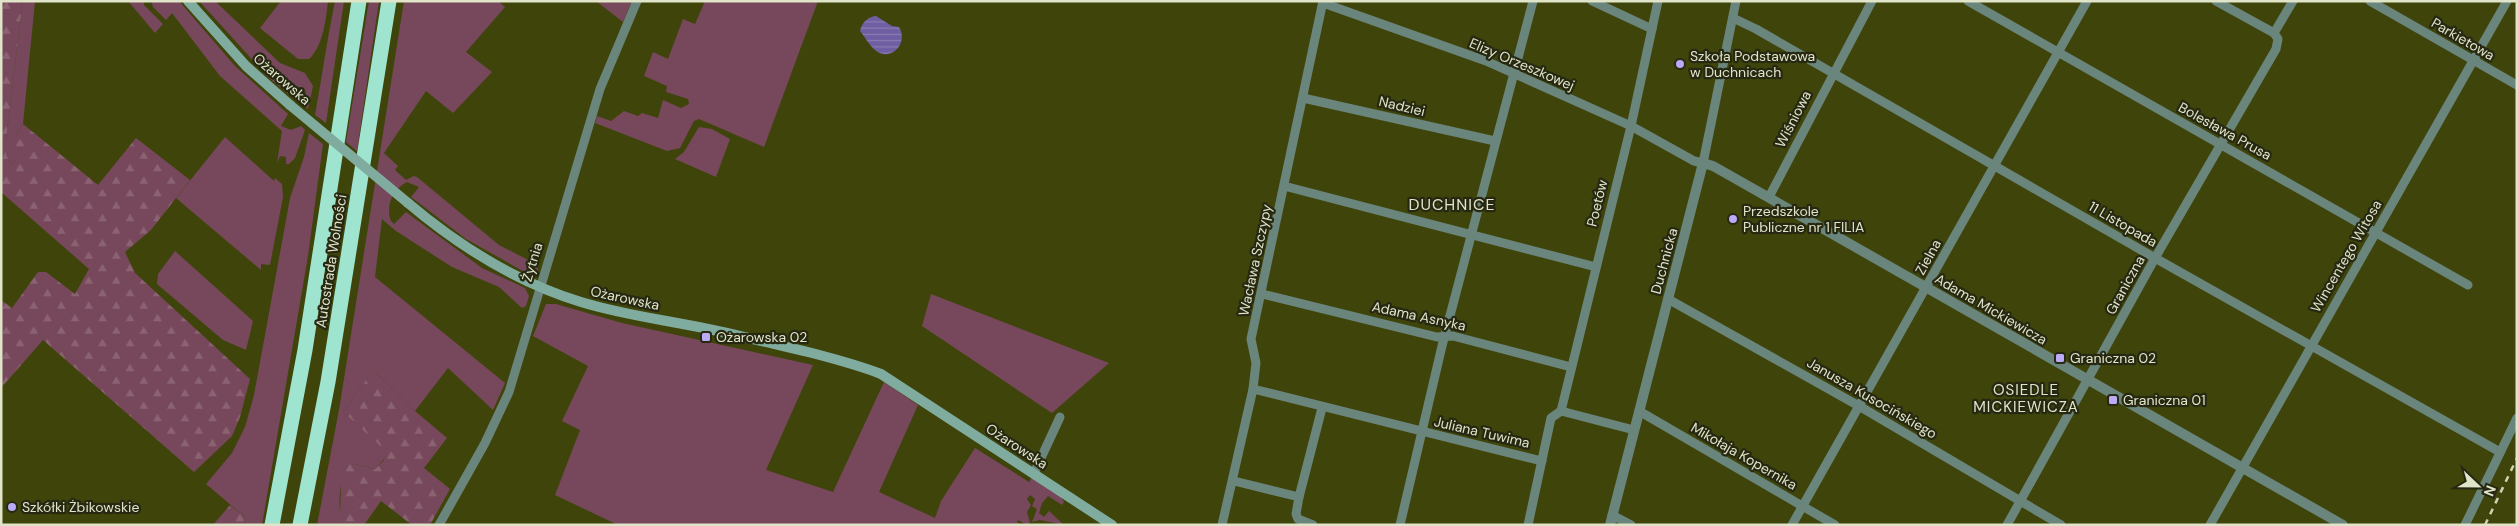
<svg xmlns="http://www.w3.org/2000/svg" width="2518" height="526" font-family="'DM Sans',sans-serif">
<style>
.green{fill:#77485b}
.forest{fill:url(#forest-firs)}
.water{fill:url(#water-rules)}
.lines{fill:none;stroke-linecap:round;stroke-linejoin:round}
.minor{stroke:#6a857c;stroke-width:9}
.tertiary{stroke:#6a857c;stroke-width:10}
.secondary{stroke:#7fac9e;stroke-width:10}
.motorway{stroke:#9ee4cf;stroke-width:15}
.rail{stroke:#ced3b3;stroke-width:2.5;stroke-dasharray:6 6;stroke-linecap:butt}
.secondary-bridge{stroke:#7fac9e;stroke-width:10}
.poi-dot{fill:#bbaaf6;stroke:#262812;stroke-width:2}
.labels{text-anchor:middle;stroke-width:4.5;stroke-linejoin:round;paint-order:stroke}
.street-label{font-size:14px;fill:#e0e4c8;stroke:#262812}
.poi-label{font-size:14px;fill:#e0e4c8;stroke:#262812;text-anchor:start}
.neighbourhood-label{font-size:15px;letter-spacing:1px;fill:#e0e4c8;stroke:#262812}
.quarter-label{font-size:16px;letter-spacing:1px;fill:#e0e4c8;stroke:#262812}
</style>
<defs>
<pattern id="forest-firs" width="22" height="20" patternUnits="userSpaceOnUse" patternTransform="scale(1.25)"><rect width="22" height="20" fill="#77485b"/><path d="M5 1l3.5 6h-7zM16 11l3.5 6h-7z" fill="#8a6271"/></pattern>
<pattern id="water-rules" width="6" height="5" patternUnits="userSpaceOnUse" patternTransform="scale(1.25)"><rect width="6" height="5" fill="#6f5ea2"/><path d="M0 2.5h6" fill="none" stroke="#8a7db1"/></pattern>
</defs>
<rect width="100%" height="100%" fill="#3f440b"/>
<g class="green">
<path d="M21 1H35L23 124 17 134 15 160 11 164 6 154V140L22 7Z"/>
<path d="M128 1H144V5L163 24 155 33Z"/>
<path d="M151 1H179L235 66 288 114 281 126 291 130 301 126 305 130 295 158 289 164H286V157L280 156 277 163 282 131 220 76 172 13 166 20 153 7Z"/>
<path d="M199 1H215L280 63 305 73 313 86 308 109 303 105 306 92 302 87H297L290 95 268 77Z"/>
<path d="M281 1H328C326 19 323 46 309 59H298L260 28Z"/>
<path d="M335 1H344L326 123 315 115C322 77 327 39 335 1Z"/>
<path d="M369 1H379L357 151 346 142Z"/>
<path d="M404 1H498L505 7 466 52 492 72 453 113 426 91 384 153 398 166 395 170 406 180 414 176 417 177 499 245 536 264 538 270 535 274 530 275 466 239 411 197 419 187 407 182C393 189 385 206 391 221L394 224 406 212 482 268 525 288 529 296 526 306 522 308 499 287 452 267 396 231 382 219 375 277 505 383 493 410 448 368 415 411 373 370 343 412 387 451 384 459 375 469 355 464 346 466C340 481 336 509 344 525H317L339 410Z"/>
<path d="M596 1H632L623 22Z"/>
<path d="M705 1H818L764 147 699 119 694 121 680 148 667 151 595 123 597 116 611 121 624 111 638 116 642 113 658 118 663 100 681 108 689 104 688 99 666 92 667 86 644 76 653 52 668 59 683 19 695 24Z"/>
<path d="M699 127 712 129 730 139 716 177 675 159 684 152Z"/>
<path d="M309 133 323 144 308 256 262 525H244L245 517 206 484 232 453 245 427 254 395 290 198 304 157Z"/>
<path d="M225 137 274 181 275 178 282 184 283 197 270 265 261 264V270L176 198Z"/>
<path d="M175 251 253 321 246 350 223 340 157 284 158 274Z"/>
<path d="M931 294 1109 363 1052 413 922 326Z"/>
<path d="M546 304H556L622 323 813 365 766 470 833 492 884 382 918 405 879 492 935 518 941 501 975 448 1029 482 1032 477 1061 496 1064 502 1062 505 1048 496 1042 503 1039 513 1044 517 1049 511 1064 525 1040 520 1032 522 1037 509 1032 506 1035 499 1030 495 1027 499 1031 505 1027 512 1030 523 1027 525 1018 520 1017 522 1021 525H618L555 495 580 430 562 421 588 366 533 336Z"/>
</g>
<g class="forest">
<path d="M1 1H21L22 7 6 140V154L11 164 15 160C13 142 13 141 23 124L98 185 136 138 190 180 151 230 125 252 135 273 250 379 240 417 232 436 194 472 43 340 1 388V300L12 308 38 272H46L75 294 89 269 1 192Z"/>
<path d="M373 370 415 411 447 438 424 468 450 489 430 525H412L381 501 364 525H344L340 519 341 479 346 465 355 464 375 469 384 460 386 451 343 412Z"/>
<path d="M230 505 245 517 244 525H213Z"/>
</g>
<path class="water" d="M876 16 892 26 899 27C909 43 891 63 875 50 869 45 865 37 860 31 862 22 868 17 876 16Z"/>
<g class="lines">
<g class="minor">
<path d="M1592 1 1652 29"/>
<path d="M1968 1 2468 285"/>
<path d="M2216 1 2274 33"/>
<path d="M2370 1 2517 85"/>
<path d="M1323 3 1486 61 1631 126 1694 161 1703 163 1736 1"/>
<path d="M1733 18 1756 29 2155 258 2500 452"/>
<path d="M2274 33 2293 1"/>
<path d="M1303 98 1495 141"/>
<path d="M1284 186 1596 267"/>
<path d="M1769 197 1872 1"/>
<path d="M1262 294 1437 337 1453 336 1571 367"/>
<path d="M1668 299 1859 406 2061 525"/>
<path d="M1253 389 1542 461"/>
<path d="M1561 411 1631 126 1658 1"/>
<path d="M1639 411 1835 525"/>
<path d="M1034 473 1060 417"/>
<path d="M1234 481 1299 497 1296 514 1298 519 1313 525"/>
<path d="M1299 497 1322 408"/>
<path d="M1612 515 1631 525"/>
<path d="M439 525 485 443 509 392 600 89 637 1"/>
<path d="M1222 525 1253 389 1256 363 1251 339 1323 1"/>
<path d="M1400 525 1442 346 1533 1"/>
<path d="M1528 525 1551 418 1561 411 1634 430"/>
<path d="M1792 525 2087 1"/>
<path d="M2007 525 2155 258 2276 49 2278 39 2274 33"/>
<path d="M2210 525 2507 1"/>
<path d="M2465 525 2517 418"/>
</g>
<path class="tertiary" d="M1610 525 1703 163 1713 166 1736 179 2343 525"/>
<g class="secondary">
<path d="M188 1 246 66 290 105"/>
<path d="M408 203C460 247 516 282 581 302 623 315 666 320 708 329 743 336 777 345 812 353 835 359 858 365 881 374L1112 525"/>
</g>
<g class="motorway">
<path d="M272 525 305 350 359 1"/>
<path d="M300 525 328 382 389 1"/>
</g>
<path class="rail" d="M2485 525 2517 458"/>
<path class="secondary-bridge" d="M290 105 408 203"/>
</g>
<g class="poi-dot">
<circle cx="1680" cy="64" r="5"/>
<circle cx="1733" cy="219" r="5"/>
<rect x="701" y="332" width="10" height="10" rx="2.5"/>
<rect x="2055" y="353" width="10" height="10" rx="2.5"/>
<rect x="2108" y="395" width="10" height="10" rx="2.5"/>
<circle cx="12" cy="507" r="5"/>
</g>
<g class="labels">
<g class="street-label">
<text transform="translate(2463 39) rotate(30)" y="5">Parkietowa</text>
<text transform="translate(1522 64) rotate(23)" y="5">Elizy Orzeszkowej</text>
<text transform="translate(282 79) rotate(41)" y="5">Ożarowska</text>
<text transform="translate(1402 106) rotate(13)" y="5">Nadziei</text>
<text transform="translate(1793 119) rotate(-63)" y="5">Wiśniowa</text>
<text transform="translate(2225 131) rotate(29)" y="5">Bolesława Prusa</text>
<text transform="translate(1597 203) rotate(-76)" y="5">Poetów</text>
<text transform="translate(2123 224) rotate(30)" y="5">11 Listopada</text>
<text transform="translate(2346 256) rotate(-60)" y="5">Wincentego Witosa</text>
<text transform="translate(1928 257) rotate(-61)" y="5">Zielna</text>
<text transform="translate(1255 260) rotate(-78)" y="5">Wacława Szczypy</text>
<text transform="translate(331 261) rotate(-81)" y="5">Autostrada Wolności</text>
<text transform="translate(1664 261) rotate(-75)" y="5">Duchnicka</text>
<text transform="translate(532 262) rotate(-73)" y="5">Żytnia</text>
<text transform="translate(2125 285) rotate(-61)" y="5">Graniczna</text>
<text transform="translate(625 298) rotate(12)" y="5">Ożarowska</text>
<text transform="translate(1991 309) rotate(30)" y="5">Adama Mickiewicza</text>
<text transform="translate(1419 316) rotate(12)" y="5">Adama Asnyka</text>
<text transform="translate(1872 398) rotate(30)" y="5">Janusza Kusocińskiego</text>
<text transform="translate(1482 432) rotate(13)" y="5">Juliana Tuwima</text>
<text transform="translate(1017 446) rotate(33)" y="5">Ożarowska</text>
<text transform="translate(1744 456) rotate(30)" y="5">Mikołaja Kopernika</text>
</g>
<g class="poi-label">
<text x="1690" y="61">Szkoła Podstawowa<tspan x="1690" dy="16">w Duchnicach</tspan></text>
<text x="1743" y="216">Przedszkole<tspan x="1743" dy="16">Publiczne nr 1 FILIA</tspan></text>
<text x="716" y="342">Ożarowska 02</text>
<text x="2070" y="363">Graniczna 02</text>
<text x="2123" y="405">Graniczna 01</text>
<text x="22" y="512">Szkółki Żbikowskie</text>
</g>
<g class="neighbourhood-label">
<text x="2026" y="395">OSIEDLE<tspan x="2026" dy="17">MICKIEWICZA</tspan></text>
</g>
<g class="quarter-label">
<text x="1452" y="210">DUCHNICE</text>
</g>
</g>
<rect width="2518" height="526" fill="none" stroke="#e0e4c8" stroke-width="5"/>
<g transform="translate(2478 486) rotate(112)" stroke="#262812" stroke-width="4" paint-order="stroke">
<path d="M0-4L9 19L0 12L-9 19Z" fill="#e0e4c8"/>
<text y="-8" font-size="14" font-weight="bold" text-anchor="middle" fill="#e0e4c8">N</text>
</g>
</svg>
